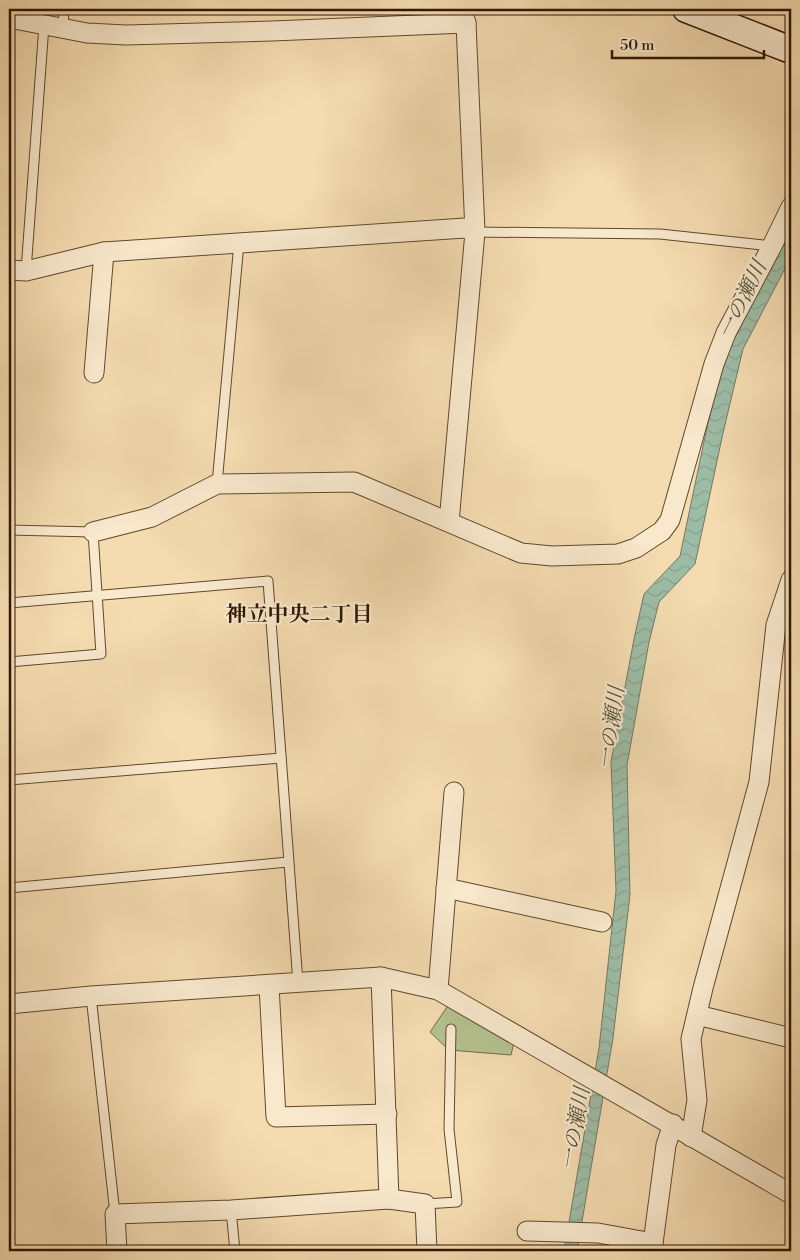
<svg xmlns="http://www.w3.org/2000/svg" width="800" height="1260" font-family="'Libre Bodoni','Noto Serif JP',serif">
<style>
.park{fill:#b5c190;stroke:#726c48}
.water{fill:url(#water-waves);stroke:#717a64}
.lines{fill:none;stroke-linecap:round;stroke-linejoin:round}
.lane-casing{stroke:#60482c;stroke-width:11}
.street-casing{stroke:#60482c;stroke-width:21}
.secondary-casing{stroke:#2f1700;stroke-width:29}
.lane{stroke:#f8e8cc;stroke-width:9}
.street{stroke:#f8e8cc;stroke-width:19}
.secondary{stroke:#f8e8cc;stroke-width:26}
.labels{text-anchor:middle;stroke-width:4.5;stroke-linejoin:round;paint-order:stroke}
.water-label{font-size:21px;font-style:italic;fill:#56513a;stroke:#f8e8cc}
.neighbourhood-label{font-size:21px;font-weight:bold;fill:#2f1700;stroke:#f8e8cc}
</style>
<defs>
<pattern id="water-waves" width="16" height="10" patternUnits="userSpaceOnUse" patternTransform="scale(1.25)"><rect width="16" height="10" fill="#9dbca6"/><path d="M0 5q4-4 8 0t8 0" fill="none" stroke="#88a18d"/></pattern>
</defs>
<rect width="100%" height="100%" fill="#f4dbb0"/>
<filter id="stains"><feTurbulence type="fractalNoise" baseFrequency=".004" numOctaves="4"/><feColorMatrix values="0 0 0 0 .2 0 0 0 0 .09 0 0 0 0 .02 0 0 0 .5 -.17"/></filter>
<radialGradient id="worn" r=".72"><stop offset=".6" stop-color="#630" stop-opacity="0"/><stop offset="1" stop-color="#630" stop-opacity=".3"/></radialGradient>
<path class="park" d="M442 996 515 1038 511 1055 449 1050 430 1032 447 1007Z"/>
<path class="water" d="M791 222V257L743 349 723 433 695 564 659 602 649 642 627 765 630 895 613 1038 577 1251H564L599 1048 616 891 611 762 634 639 644 594 680 556 706 432 727 343Z"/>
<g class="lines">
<g class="lane-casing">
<g id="lane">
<path d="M63 28 64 9"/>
<path d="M475 232 660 234 772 246"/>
<path d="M26 271 44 25"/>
<path d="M217 484 239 243"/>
<path d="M9 530 93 532 101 654 9 662"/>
<path d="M9 603 268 581 298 983"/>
<path d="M9 780 281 758"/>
<path d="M9 888 288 862"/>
<path d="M91 996 115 1214"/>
<path d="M425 1204 457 1202 449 1129 451 1029"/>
<path d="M231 1210 235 1251"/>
</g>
</g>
<g class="street-casing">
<g id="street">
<path d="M9 18 87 33 126 35 272 31 466 23"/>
<path d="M9 270 26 271 104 252 465 228 475 232"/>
<path d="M94 373 104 252"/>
<path d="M449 522 475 232 466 23 461 9"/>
<path d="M93 532 152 517 217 484 354 482 521 553 552 556 618 554 636 548 662 531 670 520 714 364 726 333 772 246 791 207"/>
<path d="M446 888 602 922"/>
<path d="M269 985 276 1117 387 1114"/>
<path d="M438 990 454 792"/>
<path d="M9 1004 91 996 381 977 438 990 791 1194"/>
<path d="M697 1015 791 1038"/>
<path d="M691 1137 697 1100 691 1039 703 988 759 782 776 625 791 580"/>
<path d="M389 1199 425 1204 427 1251"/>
<path d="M527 1231 598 1233 653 1243"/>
<path d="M117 1251 115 1214 231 1210 389 1199 381 977"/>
<path d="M652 1251 666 1145 673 1124"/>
</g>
</g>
<g class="secondary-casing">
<path id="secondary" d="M686 9 791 50"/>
</g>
<use href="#lane" class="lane"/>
<use href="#street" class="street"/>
<use href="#secondary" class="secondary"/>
</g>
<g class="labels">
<g class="water-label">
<text transform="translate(742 300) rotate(-64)" y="7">一の瀬川</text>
<text transform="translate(611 728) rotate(-82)" y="7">一の瀬川</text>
<text transform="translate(575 1129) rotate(-80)" y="7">一の瀬川</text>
</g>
<g class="neighbourhood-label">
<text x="299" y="621">神立中央二丁目</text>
</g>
</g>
<rect width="800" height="1260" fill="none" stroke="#f4dbb0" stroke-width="30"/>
<rect x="10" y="10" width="780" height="1240" fill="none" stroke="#2f1700" stroke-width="2.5"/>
<rect x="15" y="15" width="770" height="1230" fill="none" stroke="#2f1700"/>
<path d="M612 50v8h152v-8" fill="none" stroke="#2f1700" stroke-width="2.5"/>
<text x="620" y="50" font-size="15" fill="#2f1700" stroke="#f8e8cc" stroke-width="4" paint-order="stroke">50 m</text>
<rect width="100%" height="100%" filter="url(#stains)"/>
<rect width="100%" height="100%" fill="url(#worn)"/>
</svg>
